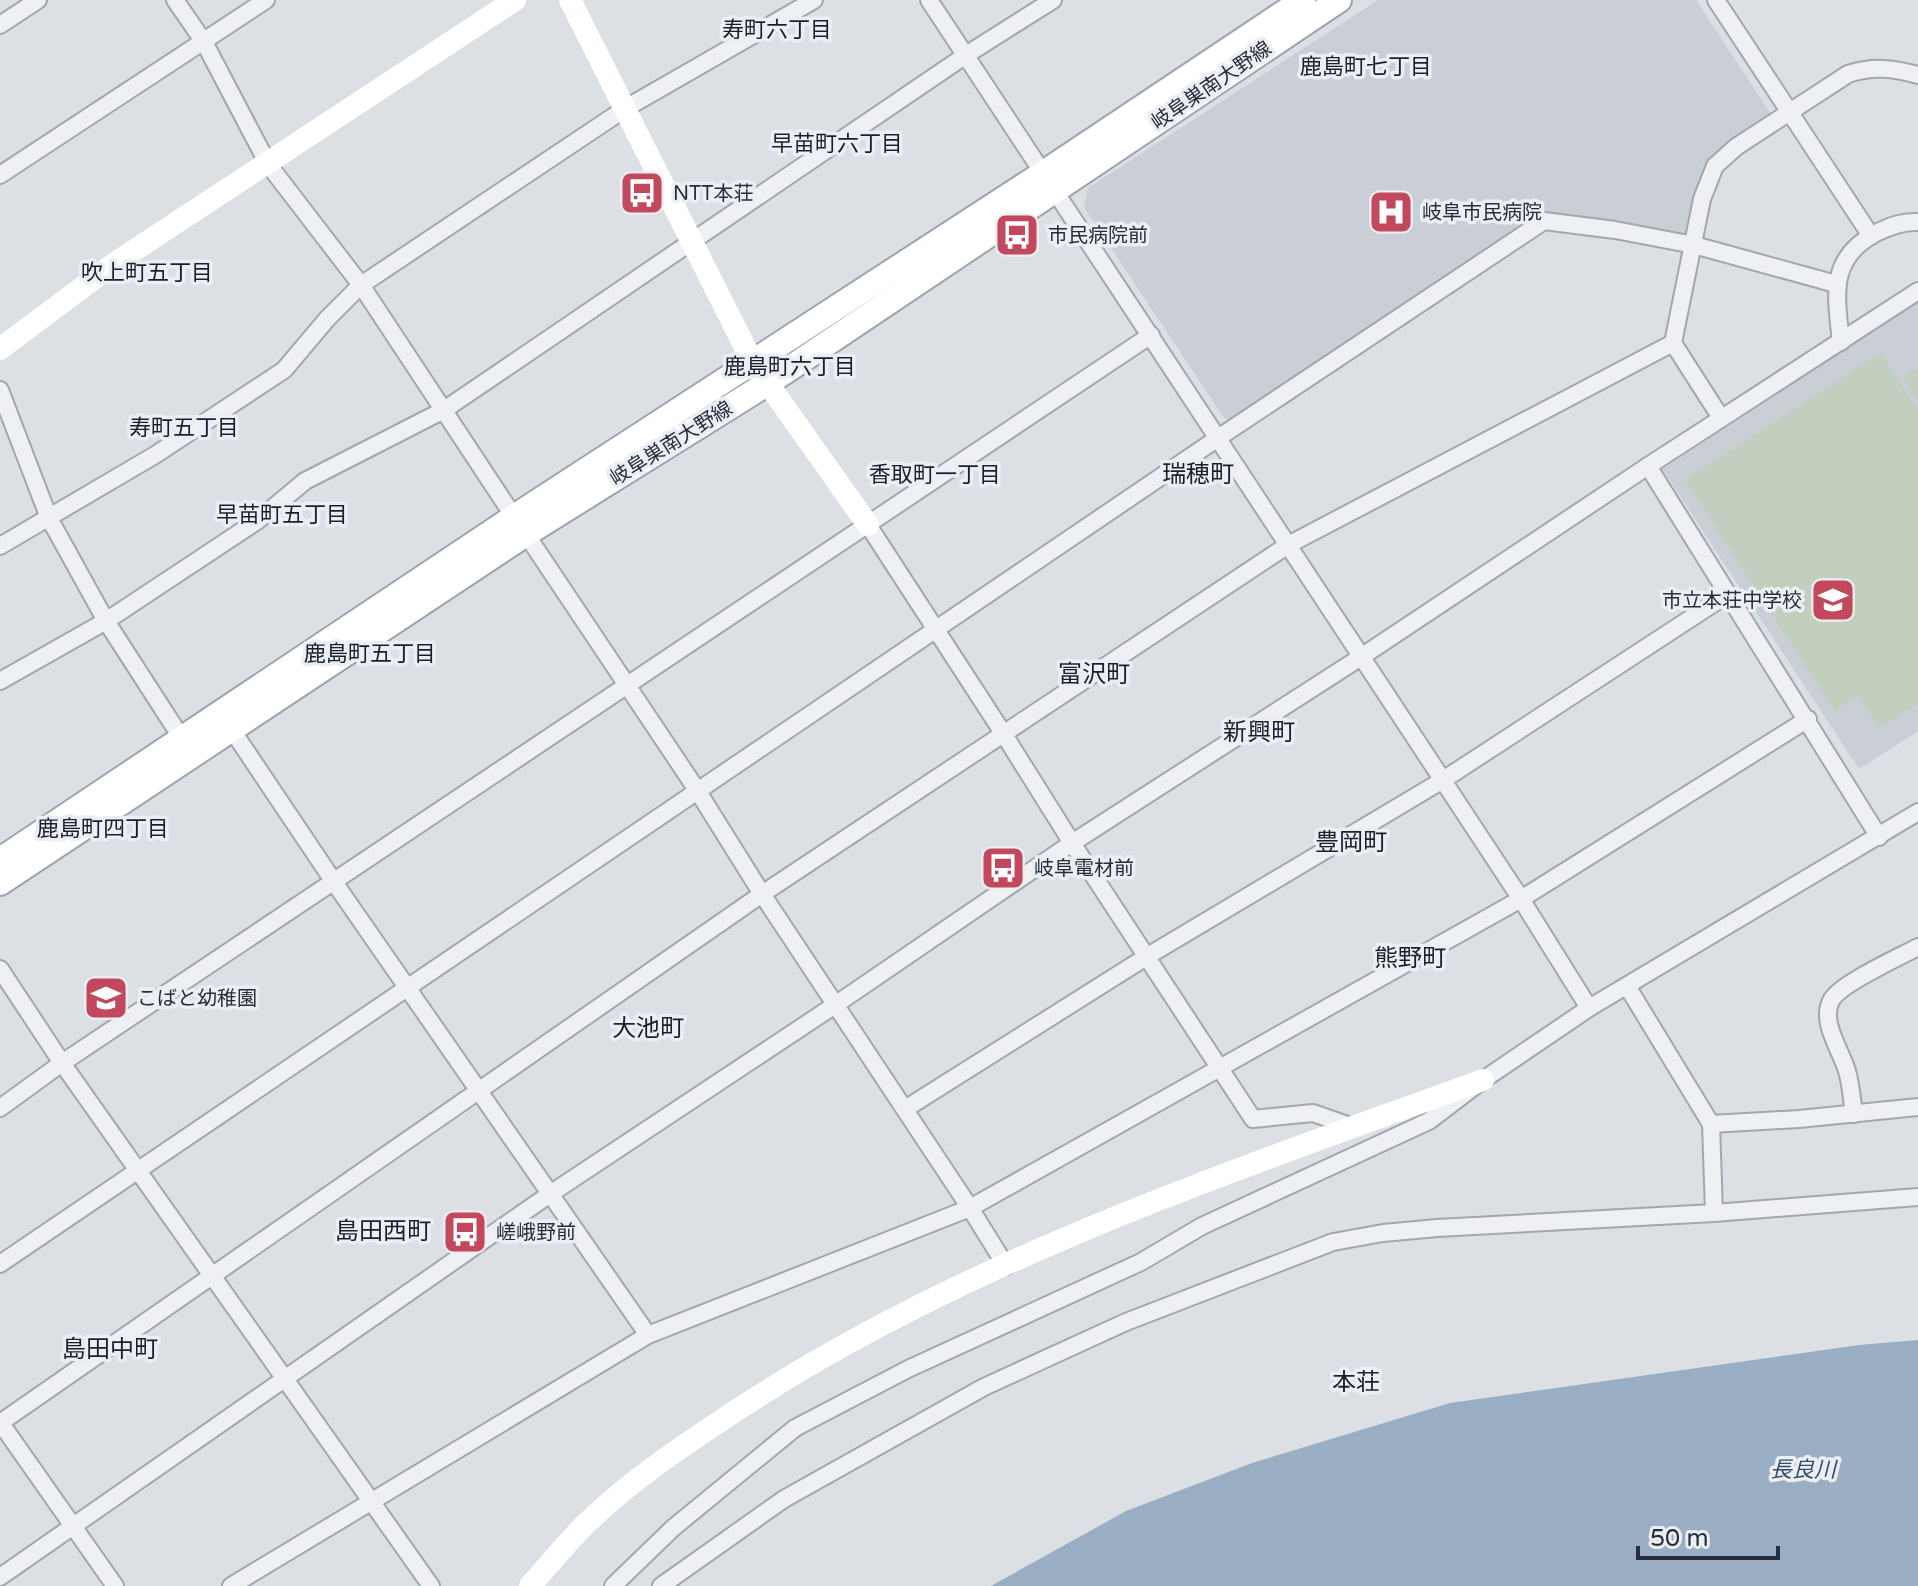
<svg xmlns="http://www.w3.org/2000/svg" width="1918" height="1586" font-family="'Varela Round','Noto Sans JP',sans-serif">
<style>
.built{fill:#cacfd6}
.green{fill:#c2cebe}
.water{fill:#99aec3}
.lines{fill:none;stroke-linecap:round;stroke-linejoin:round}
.street-casing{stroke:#a2a7ae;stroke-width:20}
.primary-casing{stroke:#9ca4b0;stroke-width:28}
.street{stroke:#eef0f4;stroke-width:16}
.secondary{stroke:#fff;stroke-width:22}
.primary{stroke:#fff;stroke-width:24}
.labels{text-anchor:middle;stroke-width:7;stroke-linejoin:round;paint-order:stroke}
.street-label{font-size:20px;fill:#272e3a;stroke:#ebeef3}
.poi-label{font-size:20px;fill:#272e3a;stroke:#ebeef3;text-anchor:start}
.neighbourhood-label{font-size:22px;fill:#191f2b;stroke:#ebeef3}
.water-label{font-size:22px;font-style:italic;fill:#354d6a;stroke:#ebeef3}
.quarter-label{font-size:24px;fill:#191f2b;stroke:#ebeef3}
</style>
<rect width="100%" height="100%" fill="#dce0e5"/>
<g class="built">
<path d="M1378 0H1696L1773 117 1714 158 1701 177 1689 241 1544 216 1233 420 1224 418 1084 207 1088 188Z"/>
<path d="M1918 302V731L1859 769 1662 469Z"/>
</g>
<g class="green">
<path d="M1881 353 1918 410V703L1879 728 1858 696 1835 711 1685 480Z"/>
<path d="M1918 367V401L1903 377Z"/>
</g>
<path class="water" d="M1918 1340V1586H991L1126 1511 1252 1463 1450 1403 1859 1345Z"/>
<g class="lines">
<g class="street-casing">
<g id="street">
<path d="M175 0 204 42 268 164 361 285 514 517"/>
<path d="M929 0 1521 899 1589 1008"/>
<path d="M1716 0 1871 236"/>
<path d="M0 25 38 0"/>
<path d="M0 175 266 0"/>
<path d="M1841 342C1836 296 1828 258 1876 233 1890 226 1903 221 1918 222"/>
<path d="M0 390 49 518 106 621 186 745"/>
<path d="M1721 418 1673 343 1702 199 1715 166 1736 147 1848 74C1872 66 1893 68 1918 75"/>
<path d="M1648 466 1879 837"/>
<path d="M868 525 1003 733 1072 843 1253 1119 1313 1113 1353 1127"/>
<path d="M526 534 697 790 762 894 970 1208 1006 1266"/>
<path d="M0 546 155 455 284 370 327 319 361 285 626 108 814 0"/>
<path d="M0 681 106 621 257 521 305 481 444 410 966 55 1053 0"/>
<path d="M232 730 334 882 648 1335"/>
<path d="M0 969 62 1063 431 1586"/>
<path d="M1627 986 1711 1124 1714 1213"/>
<path d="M0 1108 62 1063 1151 335"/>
<path d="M905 1109 1146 957 1443 780 1728 594"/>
<path d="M1854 1114C1852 1100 1851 1084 1847 1071 1841 1050 1819 1021 1832 999 1842 983 1899 957 1918 947"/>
<path d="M1711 1124 1799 1119 1918 1107"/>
<path d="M0 1264 1218 438 1544 221 1615 230 1694 245 1836 284"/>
<path d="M0 1422 115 1586"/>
<path d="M0 1423 762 894 1288 545 1673 343"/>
<path d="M0 1577 550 1194 835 1005 1072 843 1361 657 1648 466 1918 291"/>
<path d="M231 1586 648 1335 970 1208 1521 899 1808 719"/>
<path d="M613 1586 673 1528 795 1428 908 1369 1141 1262 1202 1226 1429 1121 1483 1080 1589 1008 1918 812"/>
<path d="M661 1586 784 1499 984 1387 1126 1322 1333 1242 1383 1233 1437 1228 1714 1213 1918 1197"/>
</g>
</g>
<g class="primary-casing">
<g id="primary">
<path d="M0 860 514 517 1045 172 1303 0"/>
<path d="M0 883 526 534 768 383 1339 0"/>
</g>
</g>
<use href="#street" class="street"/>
<g class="secondary">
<path d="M570 0 752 361 868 525"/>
<path d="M0 349 115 263 515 0"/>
<path d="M530 1586C550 1564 569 1539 591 1519 635 1477 686 1444 737 1410 965 1260 1228 1173 1483 1080"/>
</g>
<use href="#primary" class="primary"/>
</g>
<defs>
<g id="bus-square" transform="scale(2.3)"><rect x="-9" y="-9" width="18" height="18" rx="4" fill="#c2495d" stroke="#ebeef3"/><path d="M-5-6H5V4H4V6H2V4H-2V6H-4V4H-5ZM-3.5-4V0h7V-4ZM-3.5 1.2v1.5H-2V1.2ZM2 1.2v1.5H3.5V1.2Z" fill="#fff"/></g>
<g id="hospital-square" transform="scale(2.3)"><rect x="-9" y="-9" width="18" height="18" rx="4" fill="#c2495d" stroke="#ebeef3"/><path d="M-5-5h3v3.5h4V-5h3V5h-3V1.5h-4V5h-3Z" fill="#fff"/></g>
<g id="school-square" transform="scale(2.3)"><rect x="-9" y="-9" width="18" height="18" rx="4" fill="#c2495d" stroke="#ebeef3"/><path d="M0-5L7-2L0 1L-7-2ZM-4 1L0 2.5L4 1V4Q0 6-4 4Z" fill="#fff"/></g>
</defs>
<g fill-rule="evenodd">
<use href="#bus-square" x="642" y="193"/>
<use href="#hospital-square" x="1391" y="212"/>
<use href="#bus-square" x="1017" y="235"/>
<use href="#school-square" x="1833" y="600"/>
<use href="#bus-square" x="1003" y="868"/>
<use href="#school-square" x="106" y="998"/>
<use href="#bus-square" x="465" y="1232"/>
</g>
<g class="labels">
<g class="street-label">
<text transform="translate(1211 85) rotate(-34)" y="7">岐阜巣南大野線</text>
<text transform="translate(671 443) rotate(-32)" y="7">岐阜巣南大野線</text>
</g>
<g class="poi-label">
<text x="673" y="200">NTT本荘</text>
<text x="1422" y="219">岐阜市民病院</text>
<text x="1048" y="242">市民病院前</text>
<text x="1802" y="607" text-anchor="end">市立本荘中学校</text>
<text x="1034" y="875">岐阜電材前</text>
<text x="137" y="1005">こばと幼稚園</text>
<text x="496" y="1239">嵯峨野前</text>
</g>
<g class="neighbourhood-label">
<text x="777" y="37">寿町六丁目</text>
<text x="1366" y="74">鹿島町七丁目</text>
<text x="837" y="151">早苗町六丁目</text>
<text x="147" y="280">吹上町五丁目</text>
<text x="790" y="374">鹿島町六丁目</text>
<text x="184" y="435">寿町五丁目</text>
<text x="935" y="482">香取町一丁目</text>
<text x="282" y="522">早苗町五丁目</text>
<text x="370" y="661">鹿島町五丁目</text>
<text x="103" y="836">鹿島町四丁目</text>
</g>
<g class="water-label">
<text x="1803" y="1477">長良川</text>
</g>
<g class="quarter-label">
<text x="1198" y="482">瑞穂町</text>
<text x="1094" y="682">富沢町</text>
<text x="1259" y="740">新興町</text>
<text x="1351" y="850">豊岡町</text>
<text x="1410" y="966">熊野町</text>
<text x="648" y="1036">大池町</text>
<text x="383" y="1239">島田西町</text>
<text x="110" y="1357">島田中町</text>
<text x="1356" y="1390">本荘</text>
</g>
</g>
<path d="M1638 1546v12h140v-12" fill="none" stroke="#272e3a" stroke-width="4"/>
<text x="1650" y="1546" font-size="24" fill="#272e3a" stroke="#ebeef3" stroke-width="6" paint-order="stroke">50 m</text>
</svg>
